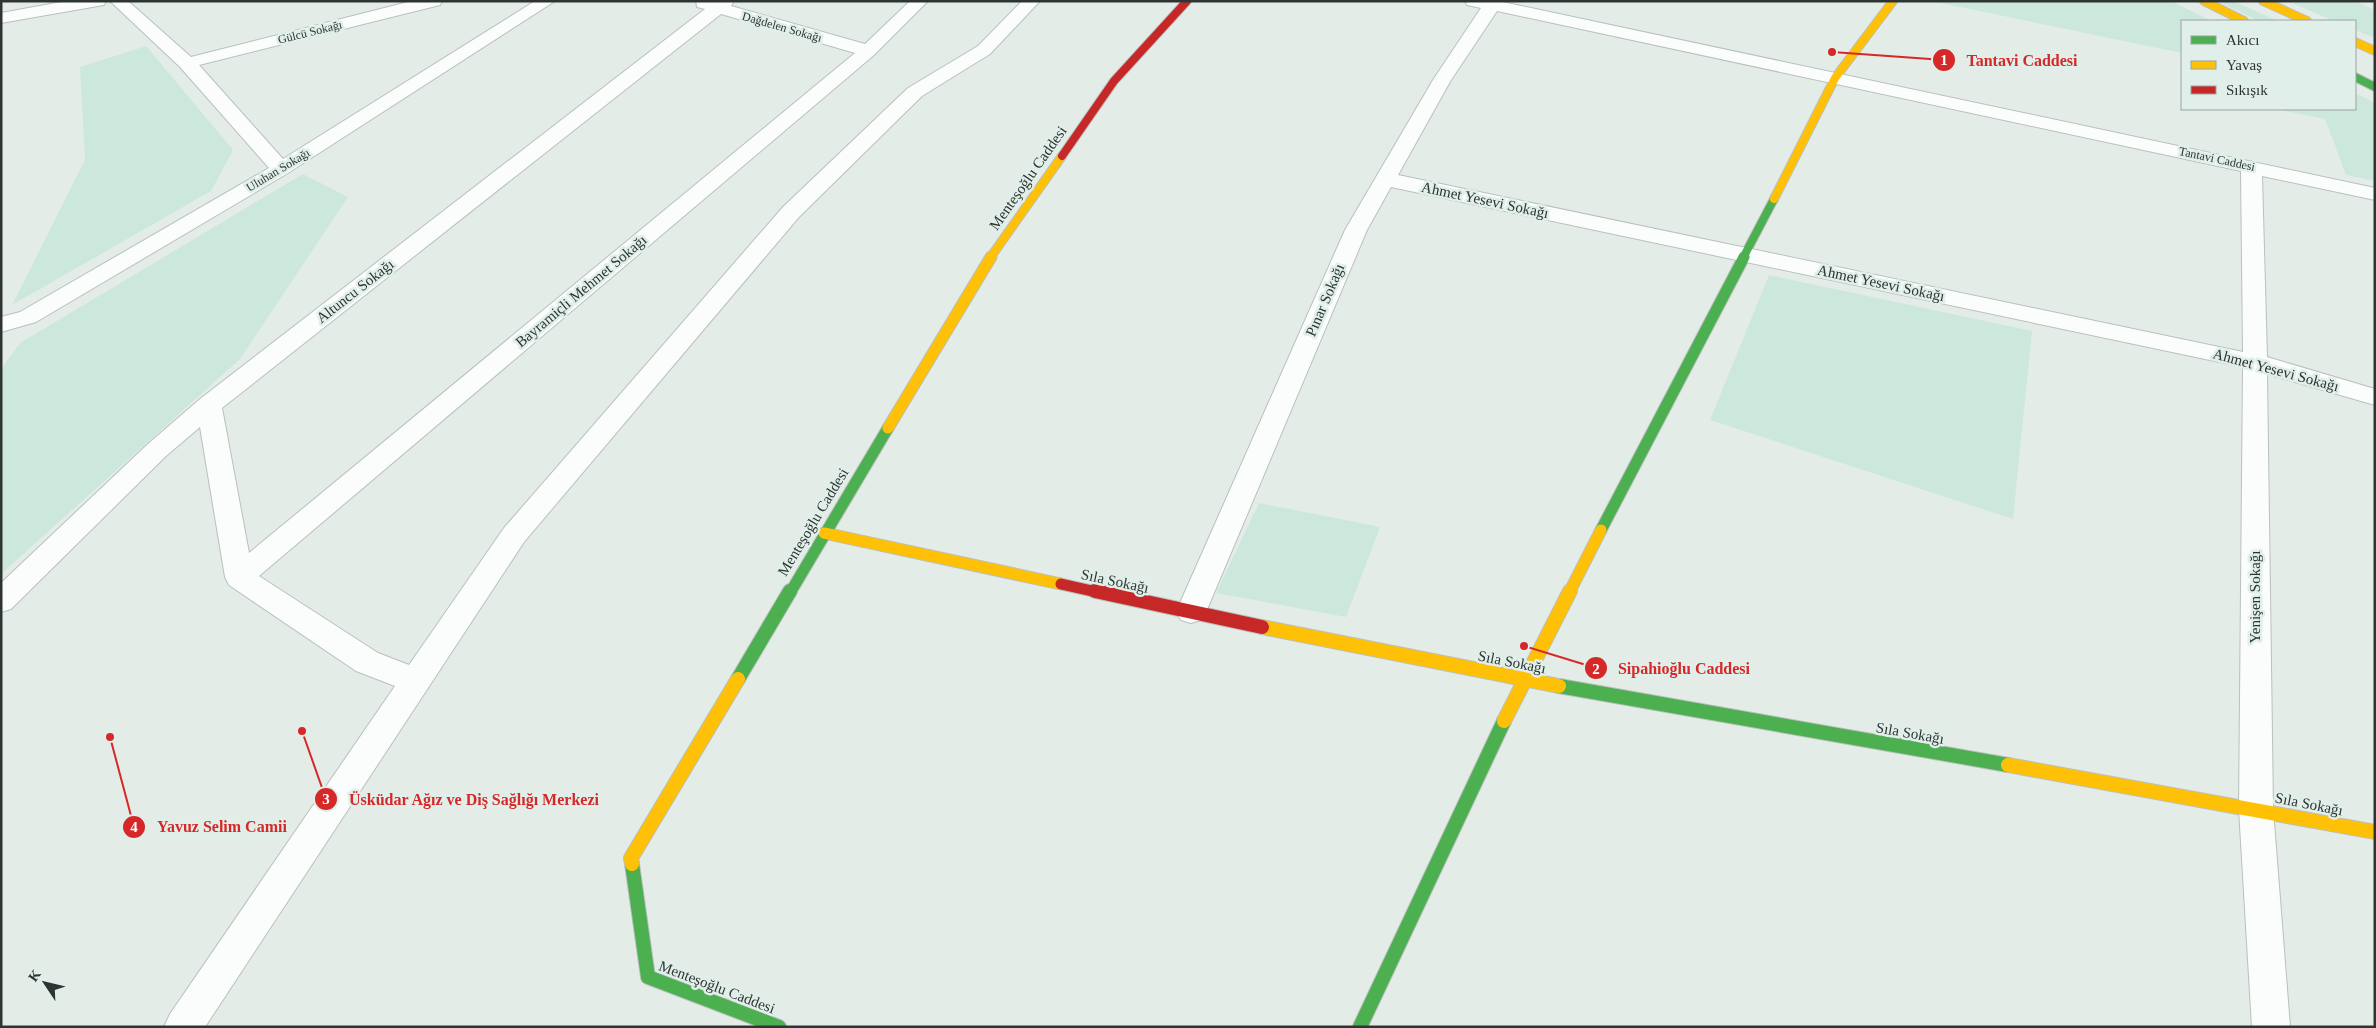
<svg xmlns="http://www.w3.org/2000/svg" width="2376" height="1028" font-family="'Times New Roman',serif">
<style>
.green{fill:#cce8dd}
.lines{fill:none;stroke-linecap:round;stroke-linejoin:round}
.street-casing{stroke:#bac0bd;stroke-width:2}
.fast-far2-casing{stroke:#bac0bd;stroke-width:10}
.fast-far1-casing{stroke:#bac0bd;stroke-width:13}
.fast-casing{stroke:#bac0bd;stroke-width:16}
.slow-far2-casing{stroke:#bac0bd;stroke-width:10}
.slow-far1-casing{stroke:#bac0bd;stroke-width:13}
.slow-casing{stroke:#bac0bd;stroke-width:16}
.jam-far2-casing{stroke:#bac0bd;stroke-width:10}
.jam-far1-casing{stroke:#bac0bd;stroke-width:13}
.jam-casing{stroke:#bac0bd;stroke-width:16}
.street{fill:#fbfcfc;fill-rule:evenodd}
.fast-far2{stroke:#4caf50;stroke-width:8}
.fast-far1{stroke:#4caf50;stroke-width:11}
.fast{stroke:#4caf50;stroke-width:14}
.slow-far2{stroke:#ffc107;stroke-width:8}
.slow-far1{stroke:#ffc107;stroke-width:11}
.slow{stroke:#ffc107;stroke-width:14}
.jam-far2{stroke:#c62828;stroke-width:8}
.jam-far1{stroke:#c62828;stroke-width:11}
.jam{stroke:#c62828;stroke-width:14}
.labels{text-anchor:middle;stroke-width:5;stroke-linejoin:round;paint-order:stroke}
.far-street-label{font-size:12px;fill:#2e3432;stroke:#e0efe9}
.street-label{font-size:15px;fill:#2e3432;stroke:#e0efe9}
.leader{fill:none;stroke:#d62828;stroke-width:2}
.callout-dot{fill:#d62828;stroke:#e0efe9;stroke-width:2}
.mark-label{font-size:15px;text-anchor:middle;font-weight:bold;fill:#fff}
.callout-label{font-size:16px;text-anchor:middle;font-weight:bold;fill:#d62828;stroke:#e0efe9;stroke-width:5;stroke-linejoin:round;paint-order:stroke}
</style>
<rect width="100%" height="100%" fill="#e4ece8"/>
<g class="green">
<path d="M1931 1H2171L2211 21H2182V53Z"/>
<path d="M2217 1H2233L2278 21H2259Z"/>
<path d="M2287 1H2355L2375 10V38L2355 30V21H2334Z"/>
<path d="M146 46 233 150 211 191 12 305 85 160 80 67Z"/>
<path d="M2355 93 2375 103V181L2346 175 2325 119 2276 109H2355Z"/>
<path d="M303 174 348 197 240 359 1 574V369L20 343Z"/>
<path d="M1769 275 2032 331 2013 519 1710 420Z"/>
<path d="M1259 503 1380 527 1346 617 1216 593Z"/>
</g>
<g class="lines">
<g class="street-casing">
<g id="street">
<path d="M67 1H106L104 5 98 6 1 23V13Z"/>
<path d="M110 1H128L191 57 412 1H442L440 5 199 65 283 159 535 1H555L288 173 36 322 1 332V317L20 312 269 168 180 67Z"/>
<path d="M696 1H734L731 6 865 44 910 1H928L874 55 259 576 378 653 409 665 504 528 783 207 908 88 978 46 1022 1H1040L990 54 922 96 799 217 524 542 205 1027H164L170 1014 395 686 356 671 229 585 225 577 200 427 166 456 11 609 1 612V583L148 444 200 399 705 9 697 7ZM721 14 855 53 249 553 222 408Z"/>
<path d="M1465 1H1498L2375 188V200L2262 176 2267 357 2375 389V405L2267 374 2273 809 2290 1027H2252L2239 809 2243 367 1391 187 1367 230 1206 612 1201 620 1191 623 1181 620 1176 612 1345 230 1433 80 1481 8 1467 5ZM1497 11 2241 171 2243 352 1398 175 1451 80Z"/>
</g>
</g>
<g class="fast-far2-casing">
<g id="fast-far2">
<path d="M2355 77 2375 87"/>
<path d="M1743 258 1774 199"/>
</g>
</g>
<g class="fast-far1-casing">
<g id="fast-far1">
<path d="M1601 530 1744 257"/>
<path d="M790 593 888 428"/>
</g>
</g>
<g class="fast-casing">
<g id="fast">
<path d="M738 679 790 591"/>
<path d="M1559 686 2008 765"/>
<path d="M632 864 648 977 779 1027"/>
<path d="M1360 1027 1504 721"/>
</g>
</g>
<g class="slow-far2-casing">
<g id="slow-far2">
<path d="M2204 1 2244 21"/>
<path d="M2263 1 2307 21"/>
<path d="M2355 42 2375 51"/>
<path d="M1774 199 1835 78 1893 1"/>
<path d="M990 258 1062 156"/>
</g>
</g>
<g class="slow-far1-casing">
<g id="slow-far1">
<path d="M888 428 991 257"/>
<path d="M824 533 1061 584"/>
<path d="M1569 593 1601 530"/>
</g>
</g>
<g class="slow-casing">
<g id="slow">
<path d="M1262 627 1559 686"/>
<path d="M1504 721 1570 591"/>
<path d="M2008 765 2375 832"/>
<path d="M632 864 631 858 738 679"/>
</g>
</g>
<g class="jam-far2-casing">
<path id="jam-far2" d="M1062 156 1114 81 1187 1"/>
</g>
<g class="jam-far1-casing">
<path id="jam-far1" d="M1061 584 1101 593"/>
</g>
<g class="jam-casing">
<path id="jam" d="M1095 591 1262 627"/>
</g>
<use href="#street" class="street"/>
<use href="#fast-far2" class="fast-far2"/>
<use href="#fast-far1" class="fast-far1"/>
<use href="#fast" class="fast"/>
<use href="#slow-far2" class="slow-far2"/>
<use href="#slow-far1" class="slow-far1"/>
<use href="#slow" class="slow"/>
<use href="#jam-far2" class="jam-far2"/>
<use href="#jam-far1" class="jam-far1"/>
<use href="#jam" class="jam"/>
</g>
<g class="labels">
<g class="far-street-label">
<text transform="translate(782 27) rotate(16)" y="4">Dağdelen Sokağı</text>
<text transform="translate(310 32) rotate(-14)" y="4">Gülcü Sokağı</text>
<text transform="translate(2217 159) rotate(12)" y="4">Tantavi Caddesi</text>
<text transform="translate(278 170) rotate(-31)" y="4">Uluhan Sokağı</text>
</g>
<g class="street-label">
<text transform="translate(1028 178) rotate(-55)" y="5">Menteşoğlu Caddesi</text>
<text transform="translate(1485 200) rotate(12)" y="5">Ahmet Yesevi Sokağı</text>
<text transform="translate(1881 283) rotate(12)" y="5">Ahmet Yesevi Sokağı</text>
<text transform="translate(355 291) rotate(-38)" y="5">Altuncu Sokağı</text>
<text transform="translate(581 291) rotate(-40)" y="5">Bayramiçli Mehmet Sokağı</text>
<text transform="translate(1325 300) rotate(-67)" y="5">Pınar Sokağı</text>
<text transform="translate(2276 370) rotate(15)" y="5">Ahmet Yesevi Sokağı</text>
<text transform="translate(813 522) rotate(-59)" y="5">Menteşoğlu Caddesi</text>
<text transform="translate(1115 581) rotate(12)" y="5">Sıla Sokağı</text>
<text transform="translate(2255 597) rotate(-90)" y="5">Yenişen Sokağı</text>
<text transform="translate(1512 662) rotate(11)" y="5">Sıla Sokağı</text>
<text transform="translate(1910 733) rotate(10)" y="5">Sıla Sokağı</text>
<text transform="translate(2309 804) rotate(11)" y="5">Sıla Sokağı</text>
<text transform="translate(717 987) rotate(21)" y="5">Menteşoğlu Caddesi</text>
</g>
</g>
<path class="leader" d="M1832 52L1944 60M1524 646L1596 668M302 731L326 799M110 737L134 827"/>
<g class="callout-dot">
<circle cx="1832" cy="52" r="5"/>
<circle cx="1524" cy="646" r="5"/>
<circle cx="302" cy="731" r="5"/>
<circle cx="110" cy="737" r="5"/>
<circle cx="1944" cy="60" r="12"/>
<circle cx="1596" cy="668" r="12"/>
<circle cx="326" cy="799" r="12"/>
<circle cx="134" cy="827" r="12"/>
</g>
<g class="mark-label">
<text x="1944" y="65">1</text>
<text x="1596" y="674">2</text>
<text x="326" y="804">3</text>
<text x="134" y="832">4</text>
</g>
<g class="callout-label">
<text x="2022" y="66">Tantavi Caddesi</text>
<text x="1684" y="674">Sipahioğlu Caddesi</text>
<text x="474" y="805">Üsküdar Ağız ve Diş Sağlığı Merkezi</text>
<text x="222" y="832">Yavuz Selim Camii</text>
</g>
<rect width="2376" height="1028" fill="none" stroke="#2e3432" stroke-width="5"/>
<rect x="2181" y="20" width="175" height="90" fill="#e0efe9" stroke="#99a4a0"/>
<rect x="2191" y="36" width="25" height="8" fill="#4caf50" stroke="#99a4a0"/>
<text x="2226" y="45" font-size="15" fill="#2e3432">Akıcı</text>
<rect x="2191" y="61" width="25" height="8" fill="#ffc107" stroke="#99a4a0"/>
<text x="2226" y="70" font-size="15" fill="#2e3432">Yavaş</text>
<rect x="2191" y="86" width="25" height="8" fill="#c62828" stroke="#99a4a0"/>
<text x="2226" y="95" font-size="15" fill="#2e3432">Sıkışık</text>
<g transform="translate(45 983) rotate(305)" stroke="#e0efe9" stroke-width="4" paint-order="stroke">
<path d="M0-4L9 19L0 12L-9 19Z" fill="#2e3432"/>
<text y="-8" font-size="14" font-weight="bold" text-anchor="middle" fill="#2e3432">K</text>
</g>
</svg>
